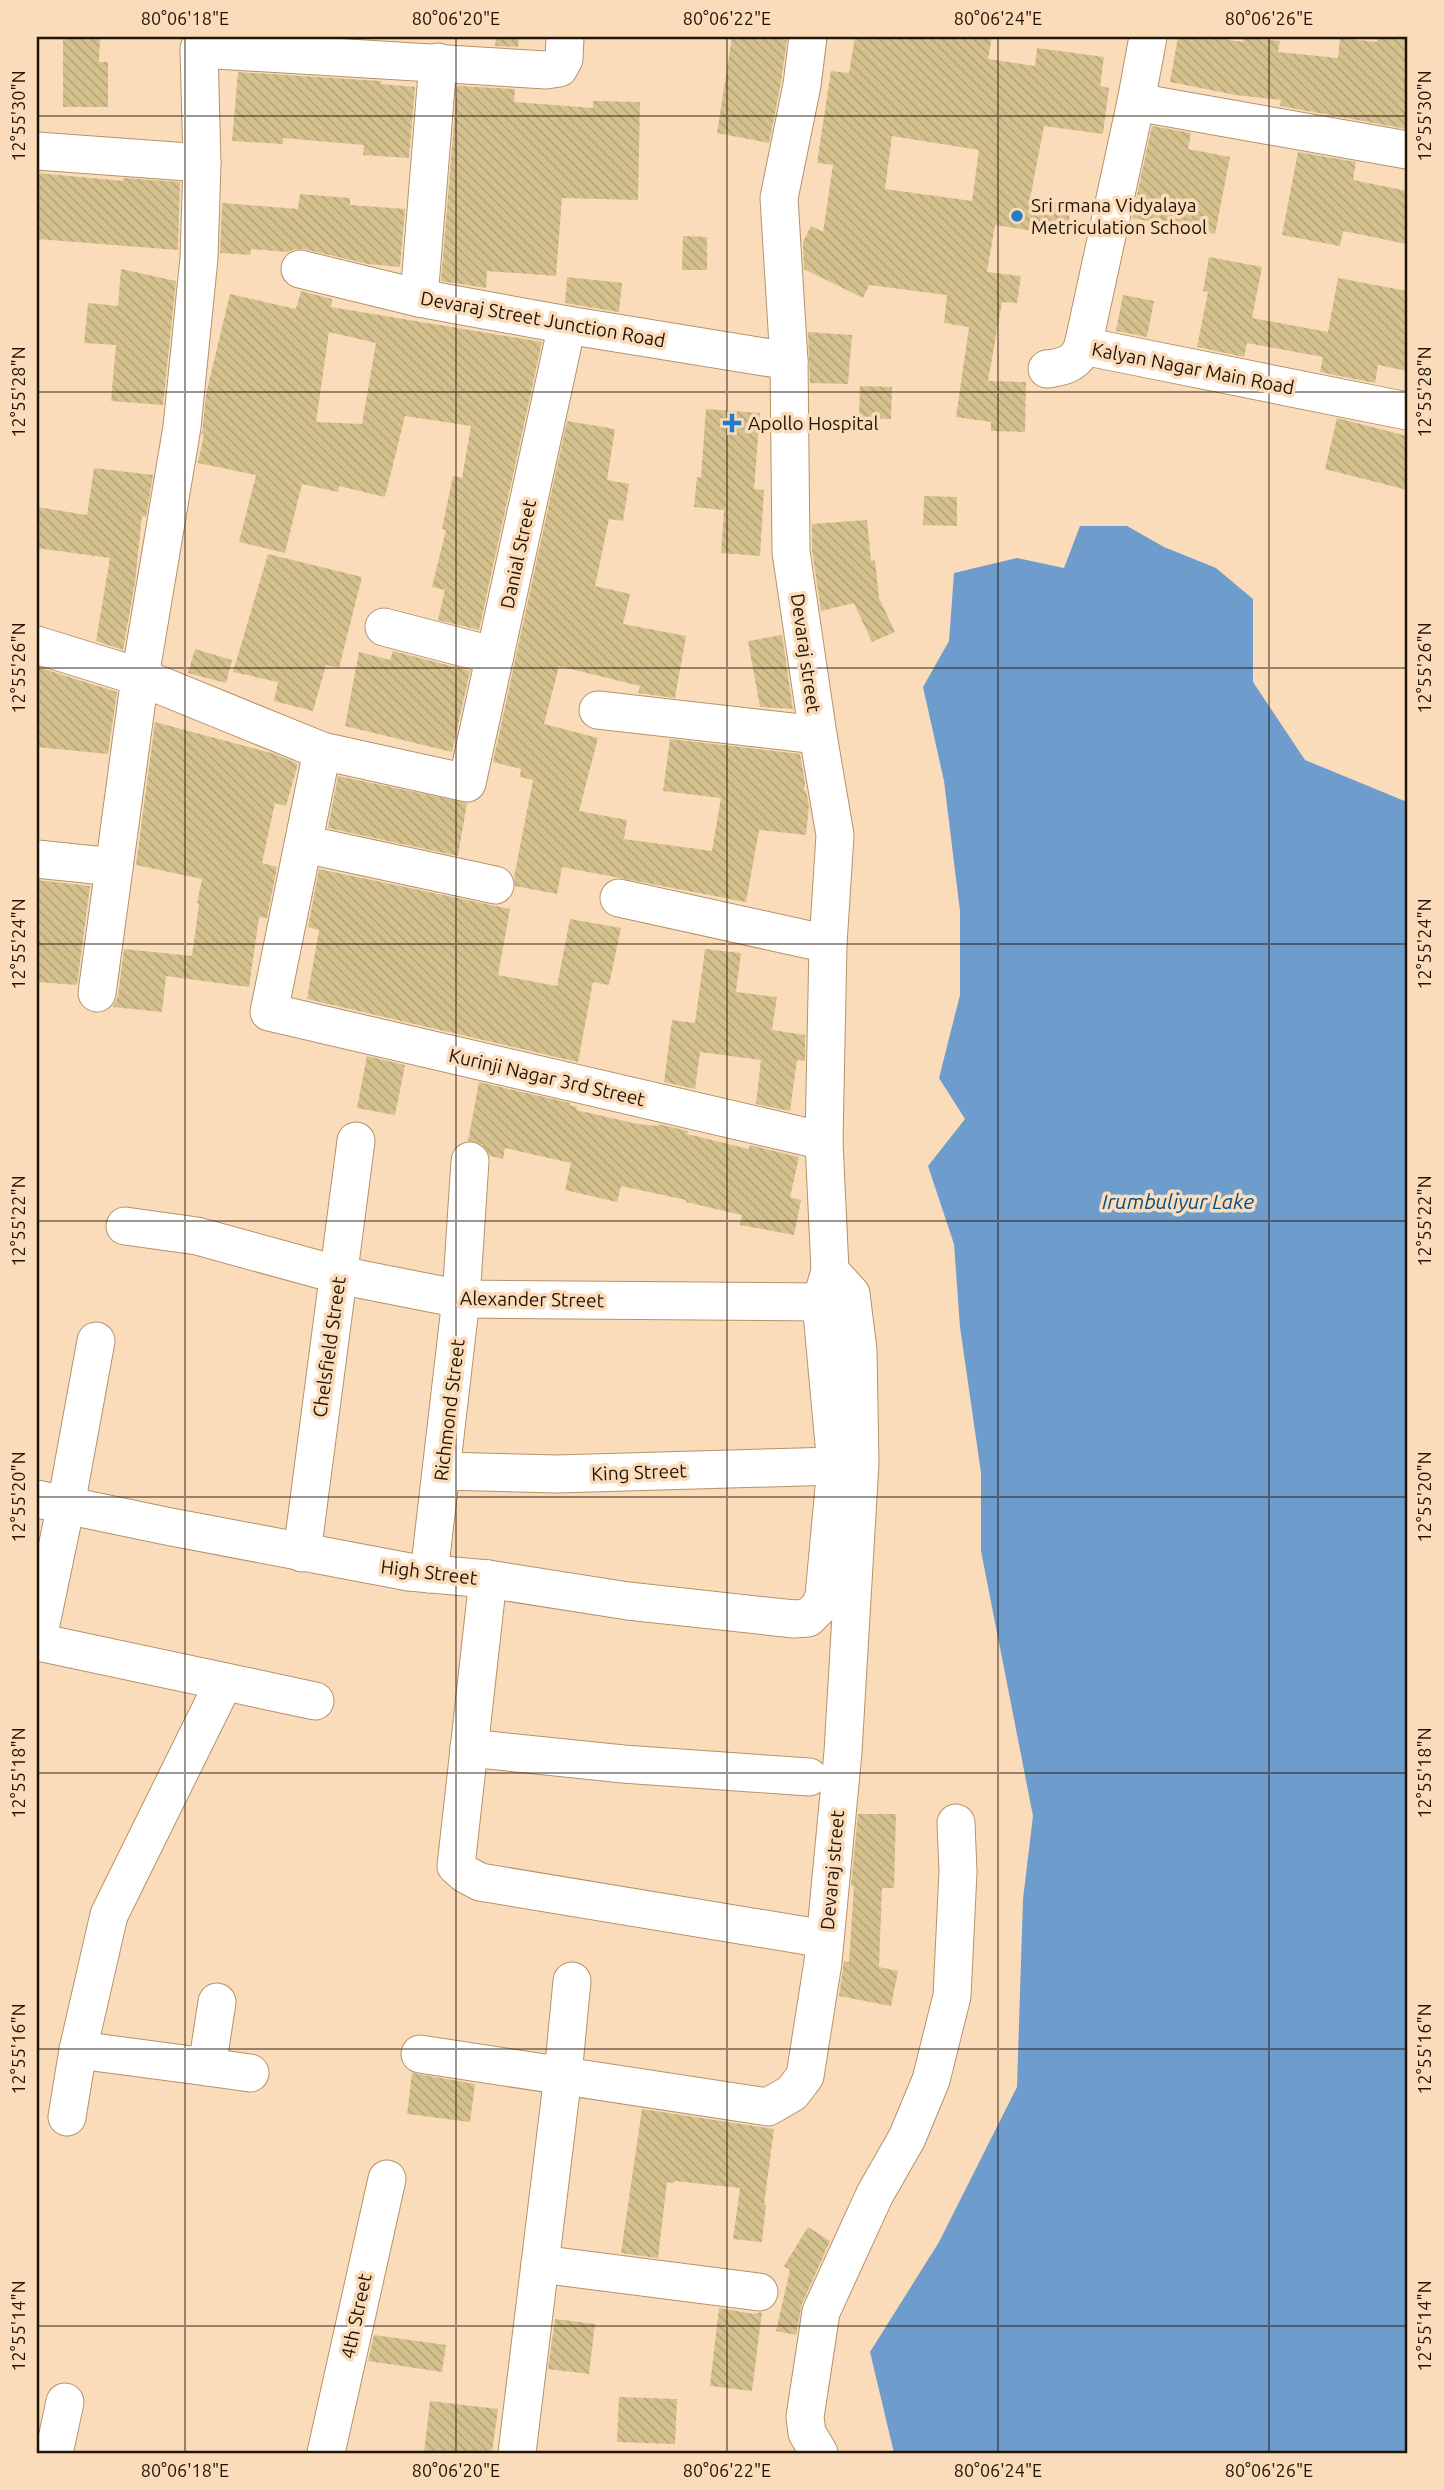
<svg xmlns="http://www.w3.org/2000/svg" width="1444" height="2490" font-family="Ubuntu,sans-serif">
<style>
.water{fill:#6e9dcd}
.building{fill:url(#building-back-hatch);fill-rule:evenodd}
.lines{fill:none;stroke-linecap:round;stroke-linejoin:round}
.minor-casing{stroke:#b69269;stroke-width:39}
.minor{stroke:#fff;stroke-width:37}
.ticks{fill:none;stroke:#231505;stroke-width:2;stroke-opacity:0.45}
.poi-dot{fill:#217dca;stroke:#fbdcba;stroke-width:2.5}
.labels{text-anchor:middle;stroke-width:7;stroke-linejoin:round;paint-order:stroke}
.poi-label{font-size:19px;fill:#231505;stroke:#fbdcba;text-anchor:start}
.street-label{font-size:19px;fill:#231505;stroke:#fbdcba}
.water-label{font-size:21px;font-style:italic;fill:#01508b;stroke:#fbdcba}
.neatline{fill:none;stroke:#231505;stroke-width:2.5}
.ticks-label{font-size:18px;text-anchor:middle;fill:#231505}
</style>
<defs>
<pattern id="building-back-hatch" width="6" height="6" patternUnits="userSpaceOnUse" patternTransform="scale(1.75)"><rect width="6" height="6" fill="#d4c18e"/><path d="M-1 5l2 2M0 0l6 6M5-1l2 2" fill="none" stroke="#b6a579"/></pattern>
</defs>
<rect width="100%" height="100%" fill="#fbdcba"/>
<path class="water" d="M1080 526H1127L1164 547 1216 568 1253 599V682L1305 760 1407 802V2453H894L870 2352 939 2242 1017 2087 1023 1899 1033 1816 981 1551V1473L960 1327 954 1244 928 1166 965 1119 939 1078 960 995V911L944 781 923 687 949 641 954 573 1017 558 1064 568Z"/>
<g class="building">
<path d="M63 37H100L99 62H108V107H63Z"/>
<path d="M496 37H519L518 47 495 46Z"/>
<path d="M732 37H766L787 40 781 82 769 143 717 133Z"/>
<path d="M855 37H992L988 59 1035 66 1037 48 1104 57 1100 86 1109 88 1103 134 1044 126 1030 199 1071 205 1067 236 995 225 987 272 1021 276 1017 303 1002 302 988 381 1026 382 1025 432 991 431V422L956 417 969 327 944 323 947 295 869 285 863 298 804 269 803 242 811 226 823 232 833 165 817 163 831 71 849 73ZM892 136 979 150 972 201 885 189Z"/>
<path d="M1178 37H1212L1243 42 1244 37H1246L1280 41 1278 52 1338 58 1340 38 1377 42 1378 37H1407V129L1280 106 1281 100 1236 95 1170 82Z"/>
<path d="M238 72 381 81V84L415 87 409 158 363 155 364 145 283 138V144L232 141Z"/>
<path d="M457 86 515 89 514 102 593 108V101L640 102 638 200 562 198 556 276 487 271 486 288 441 281Z"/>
<path d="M1152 126 1191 133 1188 149 1230 157 1215 234 1132 218Z"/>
<path d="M1298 152 1356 162 1353 180 1407 191V244L1343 231 1340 246 1282 235Z"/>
<path d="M37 173 123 181V178L180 182 178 250 37 239Z"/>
<path d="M300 194 350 198V205L405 209 400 267 368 264 304 249H295L288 252 251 249 250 255 220 253 222 203 298 209Z"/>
<path d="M683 236 707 237V270H682Z"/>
<path d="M1209 257 1262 267 1252 318 1328 332 1338 278 1407 291V371L1378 365 1375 383 1320 372 1323 357 1247 343 1244 357 1197 347 1208 292 1203 291Z"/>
<path d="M121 269 176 281 163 405 111 401 116 345 84 343 88 303 118 306Z"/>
<path d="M567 277 622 283 619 312 565 303Z"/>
<path d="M301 291 332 299 331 307 542 342 479 630 438 620 445 590 432 587 446 530 442 529 453 476 462 478 471 426 405 416 385 497 339 486 338 492 302 484 285 553 239 542 256 475 198 463 204 434H202L206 394 230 294 296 309ZM329 332 376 343 362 424 316 422Z"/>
<path d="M1123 295 1154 301 1147 337 1116 331Z"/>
<path d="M808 332 852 335 848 384 810 383Z"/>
<path d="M860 386 892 387 891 419 859 418Z"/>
<path d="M706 409 760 413 754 489 764 490 760 556 721 553 724 510 694 507 697 477 701 478Z"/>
<path d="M1337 418 1407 436V490L1325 469Z"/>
<path d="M567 421 615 429 607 480 629 484 623 521 609 519 595 586 630 594 623 624 686 636 675 698 638 693 640 686 559 666 544 724 598 738 579 811 627 820 624 839 712 851 721 798 663 791 670 739 800 754 805 783 804 791H806L809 805 806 835 759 830 746 902 562 867 557 894 515 886 514 877 533 780 520 777 521 769 493 762Z"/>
<path d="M94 468 153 475 146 517 142 516 135 582 123 650 96 641 110 558 37 548V507L87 515Z"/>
<path d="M924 496 957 497V526L923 525Z"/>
<path d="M867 520 871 561 875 560 879 598 895 632 872 642 854 603 821 611 812 550V524Z"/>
<path d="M268 554 362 577 339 668 326 665 313 711 274 701 278 682 233 672Z"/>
<path d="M782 635 793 709 760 707 748 641Z"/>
<path d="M195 649 232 660 226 683 188 673Z"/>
<path d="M393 651 470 671 452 752 345 726 359 652 390 660Z"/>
<path d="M37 667 117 692 108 754 37 747Z"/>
<path d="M155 722 275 754 298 764 286 806 275 803 262 863 277 867 267 918 259 917 249 987 166 976 162 1012 113 1007 118 996 124 949 192 956 199 904 197 903 202 879 136 865Z"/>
<path d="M338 776 467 803 458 856 328 828Z"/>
<path d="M319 869 510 909 498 975 557 986 570 919 621 928 609 985 593 982 578 1062 307 999 319 930 308 927Z"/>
<path d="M37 880 90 886 77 985 37 982Z"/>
<path d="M705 949 741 953 736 992 777 997 772 1030 805 1035V1061L797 1060 790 1111 756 1104 761 1060 700 1052 695 1089 664 1082 672 1020 695 1023Z"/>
<path d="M367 1056 405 1065 395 1115 357 1108Z"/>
<path d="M479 1082 570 1103 569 1105 577 1107 576 1110 638 1124 658 1126V1124L688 1131 687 1134 749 1149 750 1145 799 1157 790 1197 801 1200 794 1235 740 1225 742 1215 686 1202V1200L621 1186 617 1202 565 1190 571 1163 505 1148 503 1159 490 1156 482 1144 468 1141Z"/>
<path d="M858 1814H896L894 1888H882L879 1967 898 1971 891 2006 839 1996 844 1961 849 1962 854 1886H851Z"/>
<path d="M412 2073 475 2084 470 2122 407 2114Z"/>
<path d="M642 2109 774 2129 764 2205H766L762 2242 733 2239 740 2188 675 2181 674 2183 667 2182 658 2258 621 2253Z"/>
<path d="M808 2227 830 2241 802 2304 796 2335 776 2331 790 2270 784 2266Z"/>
<path d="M719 2308 754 2314 762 2312 752 2391 710 2386Z"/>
<path d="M555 2319 595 2324 589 2374 548 2369Z"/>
<path d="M374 2335 446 2345 442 2372 368 2361Z"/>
<path d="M619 2397 677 2399 675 2444 617 2442Z"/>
<path d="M430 2401 498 2409 492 2453H424Z"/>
</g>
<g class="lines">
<g class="minor-casing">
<g id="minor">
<path d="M1148 37 1136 102 1083 346 1407 411"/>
<path d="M1136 102 1407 150"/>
<path d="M37 151 202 163"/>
<path d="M300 269 419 298 567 325 789 361"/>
<path d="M419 298 438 62"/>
<path d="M1047 369C1065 367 1077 363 1083 346"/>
<path d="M384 627 495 656"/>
<path d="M37 645 140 677 322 751 467 783 567 325"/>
<path d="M598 710 818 735"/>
<path d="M322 751 269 1012 824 1141"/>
<path d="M304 844 495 885"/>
<path d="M37 859 114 867"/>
<path d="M619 898 828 944"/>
<path d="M97 993 140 677 182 427 199 258 202 163 199 49 546 70 559 68 564 59 565 37"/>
<path d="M125 1226 197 1236 339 1275 461 1299 821 1302"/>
<path d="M442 1471 557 1474 836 1466"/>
<path d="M37 1499 166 1526 409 1572 488 1579 628 1601 794 1619 808 1618 820 1606 824 1596 836 1466 821 1302 830 1271 824 1141 828 944 835 835 818 735 791 552 789 361 779 198 802 85 808 37"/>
<path d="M302 1553 356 1141"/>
<path d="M429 1574 461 1299 470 1161"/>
<path d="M488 1579 456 1866 465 1874 480 1882 825 1939"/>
<path d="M38 1642 315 1701"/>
<path d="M37 1643 66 1505 96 1341"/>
<path d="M469 1748 623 1764 809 1777"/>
<path d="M78 2050 207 2067 217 2002"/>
<path d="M420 2054 768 2107 792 2093 805 2076 823 1962 843 1752 860 1463 858 1350 851 1294 830 1271"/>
<path d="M207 2067 250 2073"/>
<path d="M67 2117 78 2050 109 1915 224 1682"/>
<path d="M540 2264 759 2292"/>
<path d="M54 2453 65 2402"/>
<path d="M326 2453 387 2179"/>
<path d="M517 2453 563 2075 572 1981"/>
<path d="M819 2453 807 2433 805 2417 821 2312 875 2194 907 2138 931 2080 952 1996 958 1872 956 1823"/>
</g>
</g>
<use href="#minor" class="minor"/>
</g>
<path class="ticks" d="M185 37V2453M456 37V2453M727 37V2453M998 37V2453M1269 37V2453M37 116H1407M37 392H1407M37 668H1407M37 944H1407M37 1221H1407M37 1497H1407M37 1773H1407M37 2049H1407M37 2326H1407"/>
<g class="poi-dot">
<circle cx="1017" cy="216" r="7"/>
<path d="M728.5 412.5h7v7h7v7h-7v7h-7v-7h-7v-7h7z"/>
</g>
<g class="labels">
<g class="poi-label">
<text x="1031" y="212">Sri rmana Vidyalaya<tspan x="1031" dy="22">Metriculation School</tspan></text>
<text x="748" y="430">Apollo Hospital</text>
</g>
<g class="street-label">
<text transform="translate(543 319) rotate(10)" y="7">Devaraj Street Junction Road</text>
<text transform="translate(1193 368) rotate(11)" y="7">Kalyan Nagar Main Road</text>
<text transform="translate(518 554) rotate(-78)" y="7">Danial Street</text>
<text transform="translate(806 653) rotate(82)" y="7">Devaraj street</text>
<text transform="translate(547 1077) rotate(13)" y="7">Kurinji Nagar 3rd Street</text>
<text transform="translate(532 1299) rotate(1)" y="7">Alexander Street</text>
<text transform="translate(329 1347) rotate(-82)" y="7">Chelsfield Street</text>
<text transform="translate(449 1410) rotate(-83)" y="7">Richmond Street</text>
<text transform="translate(639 1472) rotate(-2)" y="7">King Street</text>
<text transform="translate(429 1572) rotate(7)" y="7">High Street</text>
<text transform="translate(832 1870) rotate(-85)" y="7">Devaraj street</text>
<text transform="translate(356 2316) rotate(-78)" y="7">4th Street</text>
</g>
<g class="water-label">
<text x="1178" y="1209">Irumbuliyur Lake</text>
</g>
</g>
<rect width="1444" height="2490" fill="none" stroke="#fbdcba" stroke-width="77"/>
<rect x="38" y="38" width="1368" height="2414" class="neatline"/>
<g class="ticks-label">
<text x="185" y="25">80°06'18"E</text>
<text x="456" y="25">80°06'20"E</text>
<text x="727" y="25">80°06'22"E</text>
<text x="998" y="25">80°06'24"E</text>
<text x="1269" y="25">80°06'26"E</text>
<text transform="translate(19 116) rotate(-90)" y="6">12°55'30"N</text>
<text transform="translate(1425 116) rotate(-90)" y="6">12°55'30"N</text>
<text transform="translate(19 392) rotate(-90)" y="6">12°55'28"N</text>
<text transform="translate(1425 392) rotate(-90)" y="6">12°55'28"N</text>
<text transform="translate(19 668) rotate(-90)" y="6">12°55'26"N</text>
<text transform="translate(1425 668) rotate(-90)" y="6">12°55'26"N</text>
<text transform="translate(19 944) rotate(-90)" y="6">12°55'24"N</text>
<text transform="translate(1425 944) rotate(-90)" y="6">12°55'24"N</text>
<text transform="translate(19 1221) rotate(-90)" y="6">12°55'22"N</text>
<text transform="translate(1425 1221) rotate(-90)" y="6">12°55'22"N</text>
<text transform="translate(19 1497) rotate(-90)" y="6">12°55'20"N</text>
<text transform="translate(1425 1497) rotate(-90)" y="6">12°55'20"N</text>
<text transform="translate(19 1773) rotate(-90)" y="6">12°55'18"N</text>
<text transform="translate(1425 1773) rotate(-90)" y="6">12°55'18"N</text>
<text transform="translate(19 2049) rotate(-90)" y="6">12°55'16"N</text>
<text transform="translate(1425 2049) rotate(-90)" y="6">12°55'16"N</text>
<text transform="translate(19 2326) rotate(-90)" y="6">12°55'14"N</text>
<text transform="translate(1425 2326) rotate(-90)" y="6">12°55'14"N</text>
<text x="185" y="2477">80°06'18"E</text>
<text x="456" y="2477">80°06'20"E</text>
<text x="727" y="2477">80°06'22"E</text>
<text x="998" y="2477">80°06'24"E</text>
<text x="1269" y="2477">80°06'26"E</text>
</g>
</svg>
